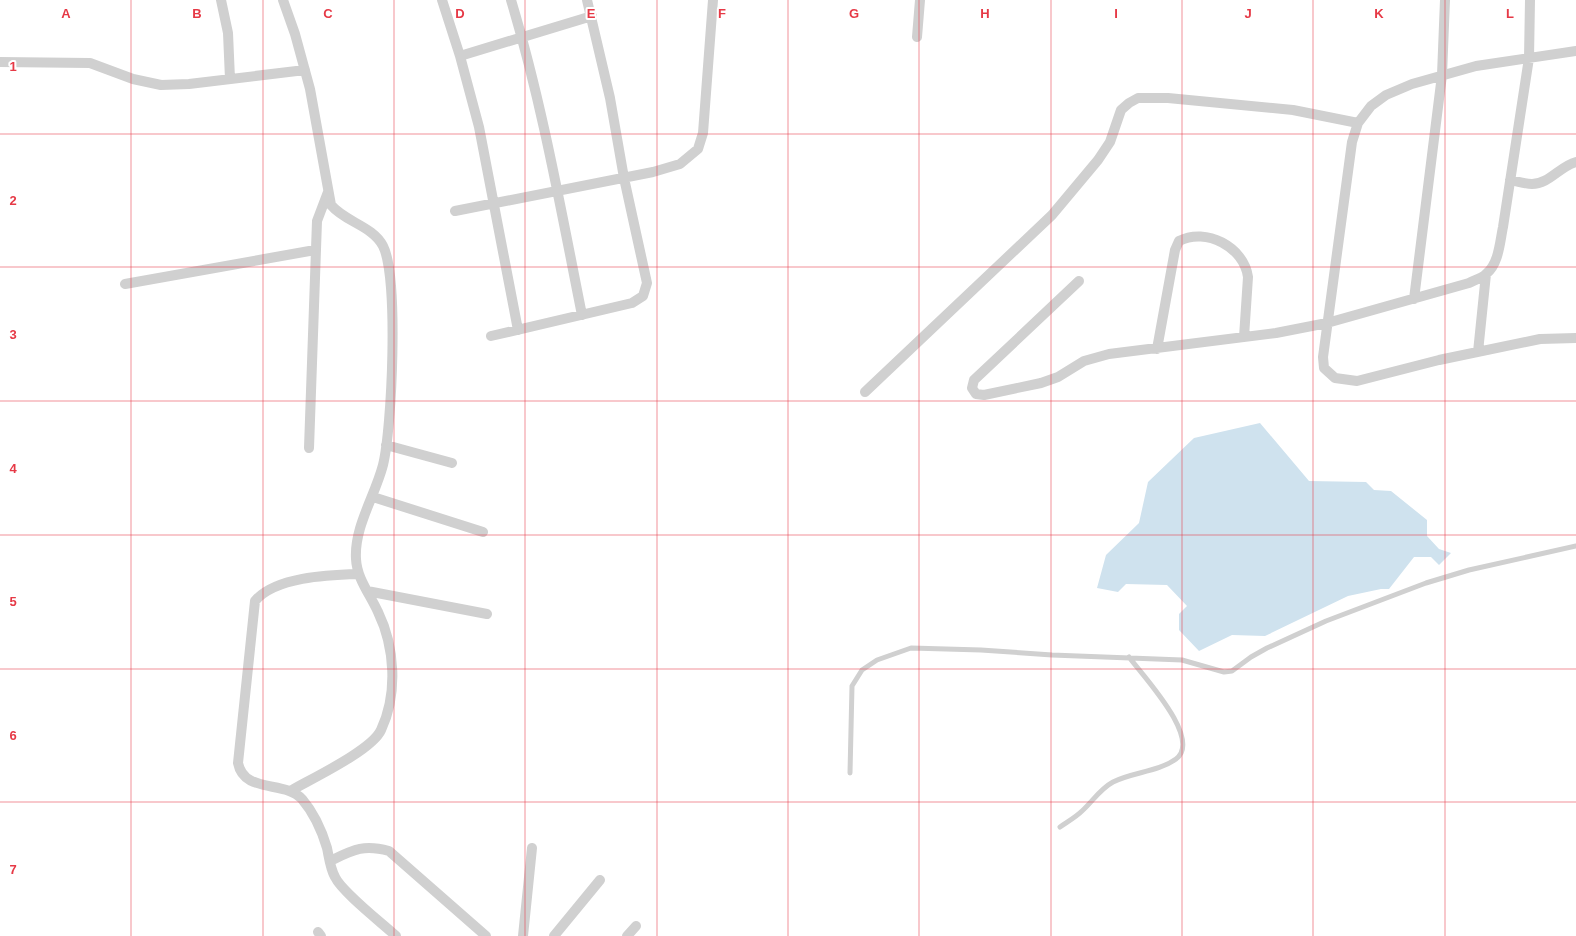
<svg xmlns="http://www.w3.org/2000/svg" width="1576" height="936" font-family="Helvetica,sans-serif">
  <rect width="100%" height="100%" fill="#fff"/>
  <path fill="#cfe2ee" d="M1260,423L1309,481L1366,482L1374,490L1391,491L1427,520V536L1439,549L1451,553L1439,565L1431,557H1414L1389,589H1381L1348,596L1265,636L1232,635L1199,651L1179,630V614L1187,606L1167,585L1126,584L1118,592L1097,588L1106,555L1139,523L1148,482L1194,438Z"/>
  <g fill="none" stroke-linecap="round" stroke-linejoin="round">
    <path stroke="#d0d0d0" stroke-width="5" d="M850,773L852,686L862,670L877,660L911,648L981,650L1052,655L1182,660L1224,672L1232,671L1251,657L1267,648L1326,621L1426,583L1469,570L1576,546
      M1060,827C1067,822 1076,817 1082,811C1093,801 1100,789 1113,782C1133,772 1158,772 1176,759C1203,739 1142,675 1129,657"/>
    <path stroke="#d0d0d0" stroke-width="10" d="M221,0L228,33L230,79
      M283,0L295,34L310,89L331,205C345,222 373,226 383,246C399,277 392,429 383,465C375,496 354,527 356,559C357,579 370,594 378,612C395,647 398,694 381,730C372,750 313,778 292,790
      M442,0L460,56L479,127L518,330
      M511,0C542,103 561,210 582,315
      M917,37L920,0
      M1576,51L1476,66L1412,84L1386,95L1371,106L1358,123L1352,142L1323,357L1324,368L1335,378L1357,381L1439,360L1540,339L1576,338
      M460,56L592,16
      M0,62L90,63L133,79L161,85L189,84L305,70
      M1510,180C1517,181 1525,184 1532,184C1549,184 1560,166 1576,162
      M455,211L653,172L680,164L698,149L703,133L713,0
      M1079,281L974,380L972,388L976,394L984,395L1041,383L1058,377L1084,361L1109,354L1276,333L1327,323L1469,283C1475,280 1482,278 1486,274C1499,264 1500,241 1503,227L1529,58L1530,0
      M125,284L315,250
      M1414,299L1442,75L1445,0
      M491,336L632,303L643,296L647,283L624,178L610,98L587,0
      M1157,349L1175,250L1179,241C1206,227 1244,247 1248,277L1244,337
      M1478,352L1486,274
      M865,392L1052,215L1098,160L1110,142L1121,110L1129,103L1138,98H1168L1293,110L1358,123
      M386,445L452,463
      M309,448L317,221L328,192
      M373,497L483,532
      M358,574C327,575 275,577 255,601L238,763C244,794 285,780 302,799C313,812 322,831 327,848C329,857 330,868 335,877C342,892 382,923 396,936
      M367,591L487,614
      M330,861C353,850 363,844 389,851L486,936
      M318,932L321,936
      M523,936L532,848
      M554,936L600,880
      M627,936L636,926"/>
  </g>
  <path fill="none" stroke="#e63946" stroke-width="1" stroke-opacity="0.55" d="M131,0V936M263,0V936M394,0V936M525,0V936M657,0V936M788,0V936M919,0V936M1051,0V936M1182,0V936M1313,0V936M1445,0V936M0,134H1576M0,267H1576M0,401H1576M0,535H1576M0,669H1576M0,802H1576"/>
  <g font-size="13" text-anchor="middle" font-weight="bold" fill="#e63946" stroke="#fff" stroke-width="4" stroke-linejoin="round" paint-order="stroke">
    <text x="66" y="18">A</text>
    <text x="197" y="18">B</text>
    <text x="328" y="18">C</text>
    <text x="460" y="18">D</text>
    <text x="591" y="18">E</text>
    <text x="722" y="18">F</text>
    <text x="854" y="18">G</text>
    <text x="985" y="18">H</text>
    <text x="1116" y="18">I</text>
    <text x="1248" y="18">J</text>
    <text x="1379" y="18">K</text>
    <text x="1510" y="18">L</text>
    <text x="13" y="71">1</text>
    <text x="13" y="205">2</text>
    <text x="13" y="339">3</text>
    <text x="13" y="473">4</text>
    <text x="13" y="606">5</text>
    <text x="13" y="740">6</text>
    <text x="13" y="874">7</text>
  </g>
</svg>
